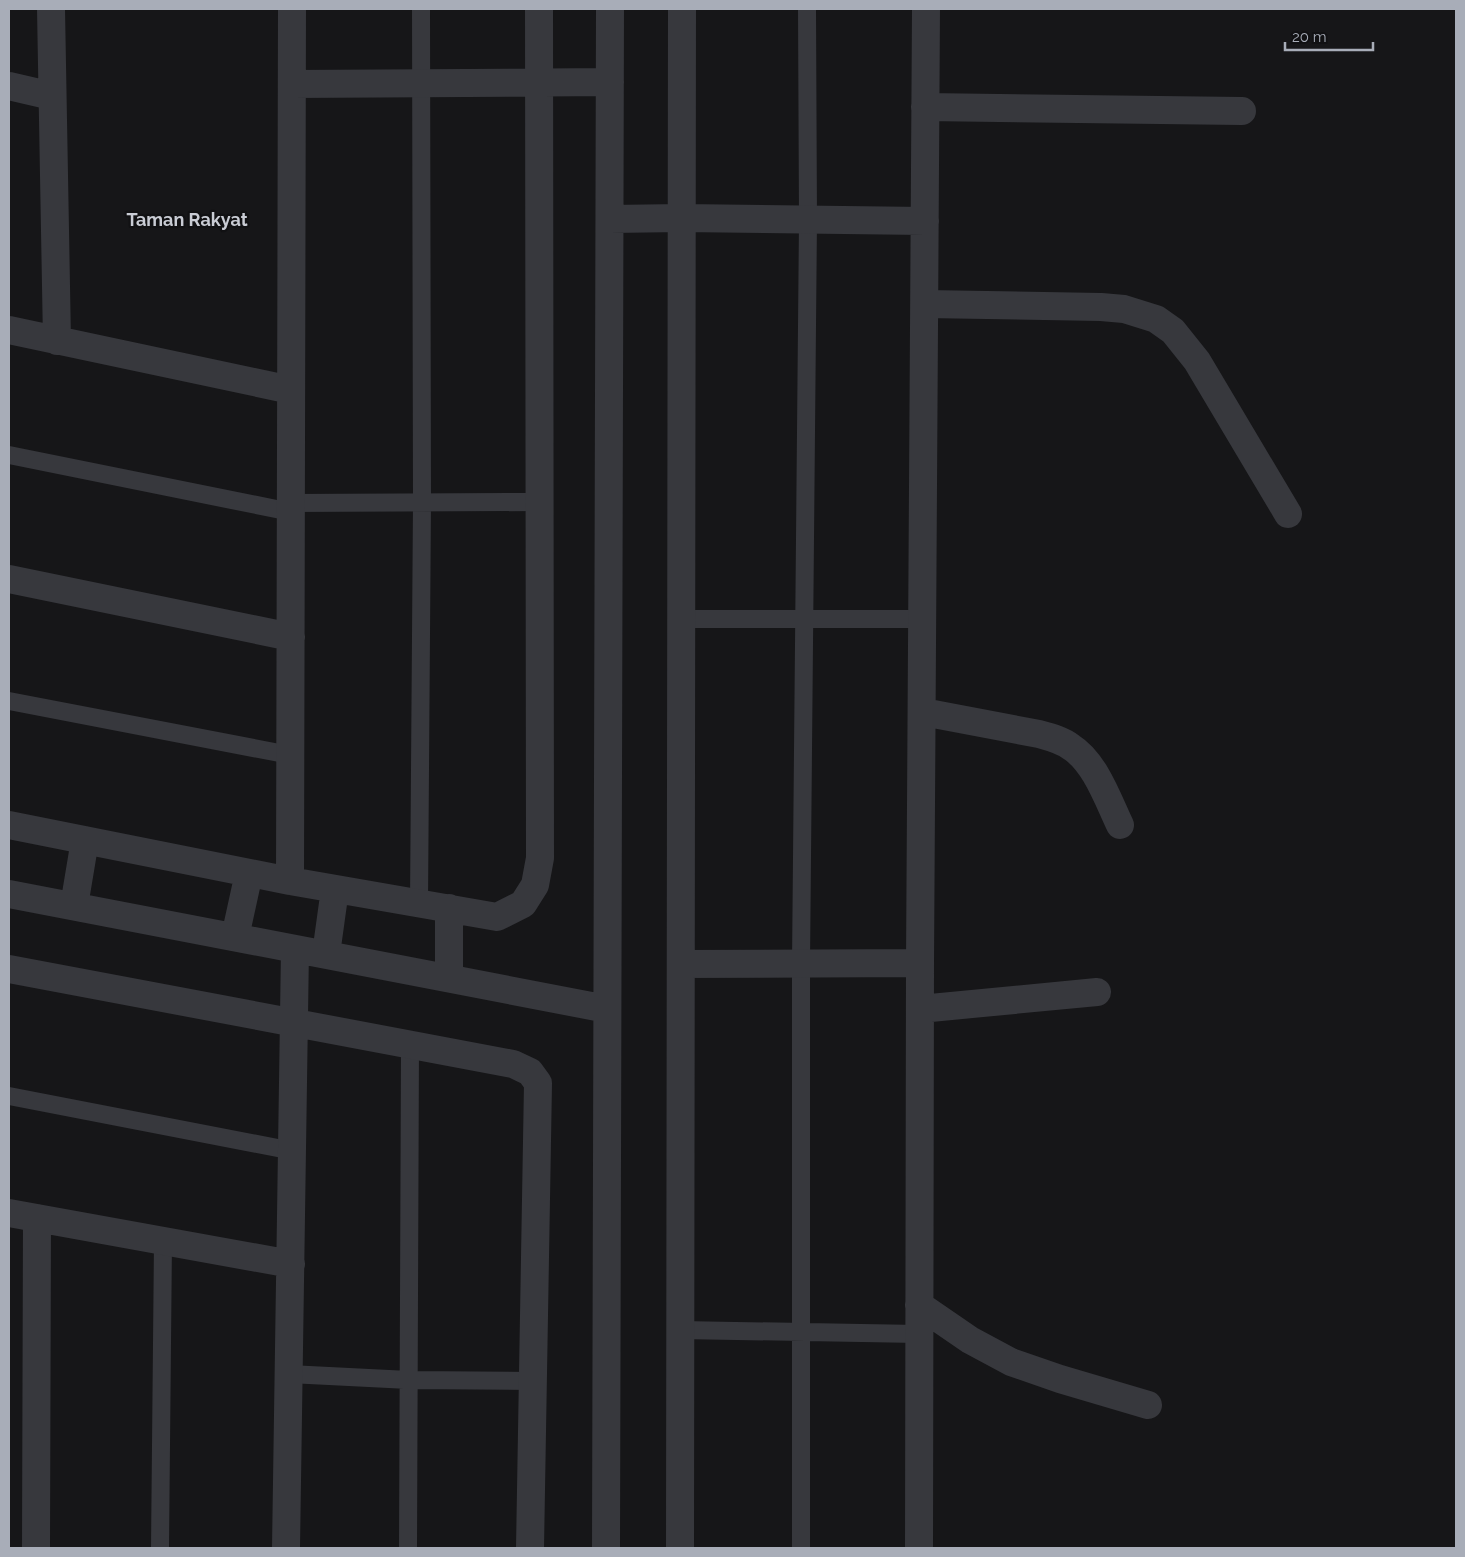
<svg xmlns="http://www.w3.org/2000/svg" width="1465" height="1557" font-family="Raleway,sans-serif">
  <rect width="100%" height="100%" fill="#161618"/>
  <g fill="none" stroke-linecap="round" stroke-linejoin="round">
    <path stroke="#37383d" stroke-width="18" d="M9,455L291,512
      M291,503L539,502
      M681,619H923
      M9,701L290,755
      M419,903L422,502L421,9
      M9,1096L293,1151
      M680,1330L919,1334
      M289,1374L409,1380L533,1381
      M160,1548L163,1241
      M408,1548L410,1045
      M801,1548V963L808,220L807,9"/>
    <path stroke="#37383d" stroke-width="28" d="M51,9L57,341
      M292,84L610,82
      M9,86L52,96
      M925,107L1242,111
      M610,219L682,218L925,221
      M925,304L1101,307L1124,309L1156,319L1173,331L1197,361L1288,514
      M9,330L291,390
      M9,579L291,637
      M923,712L1039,734C1050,737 1062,740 1071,747C1095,762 1108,800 1120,825
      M9,825L290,881L497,917L523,904L535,885L540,858L539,9
      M290,881L292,9
      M9,894L607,1009
      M74,906L85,840
      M449,908V978
      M235,937L249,873
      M326,954L335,889
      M681,964L920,963
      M9,969L513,1064L530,1072L538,1083L530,1548
      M920,1009L1097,992
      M9,1213L291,1264
      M919,1305L970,1340L1011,1362L1060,1379L1148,1405
      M36,1548L37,1218
      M286,1548L295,949
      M606,1548L610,9
      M680,1548L682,9
      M919,1548L920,963L926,9"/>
  </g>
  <g text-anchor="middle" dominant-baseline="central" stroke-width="4.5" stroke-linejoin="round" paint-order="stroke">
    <g font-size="18" font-weight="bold" fill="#c9ccd4" stroke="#111113">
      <text x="187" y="219">Taman Rakyat</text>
    </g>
  </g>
  <rect width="1465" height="1557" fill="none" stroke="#a8adb8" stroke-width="20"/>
  <path d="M1285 42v8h88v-8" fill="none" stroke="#a8adb8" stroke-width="2.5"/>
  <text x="1292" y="42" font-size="15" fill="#a8adb8" stroke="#111113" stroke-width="4" paint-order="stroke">20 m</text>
</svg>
